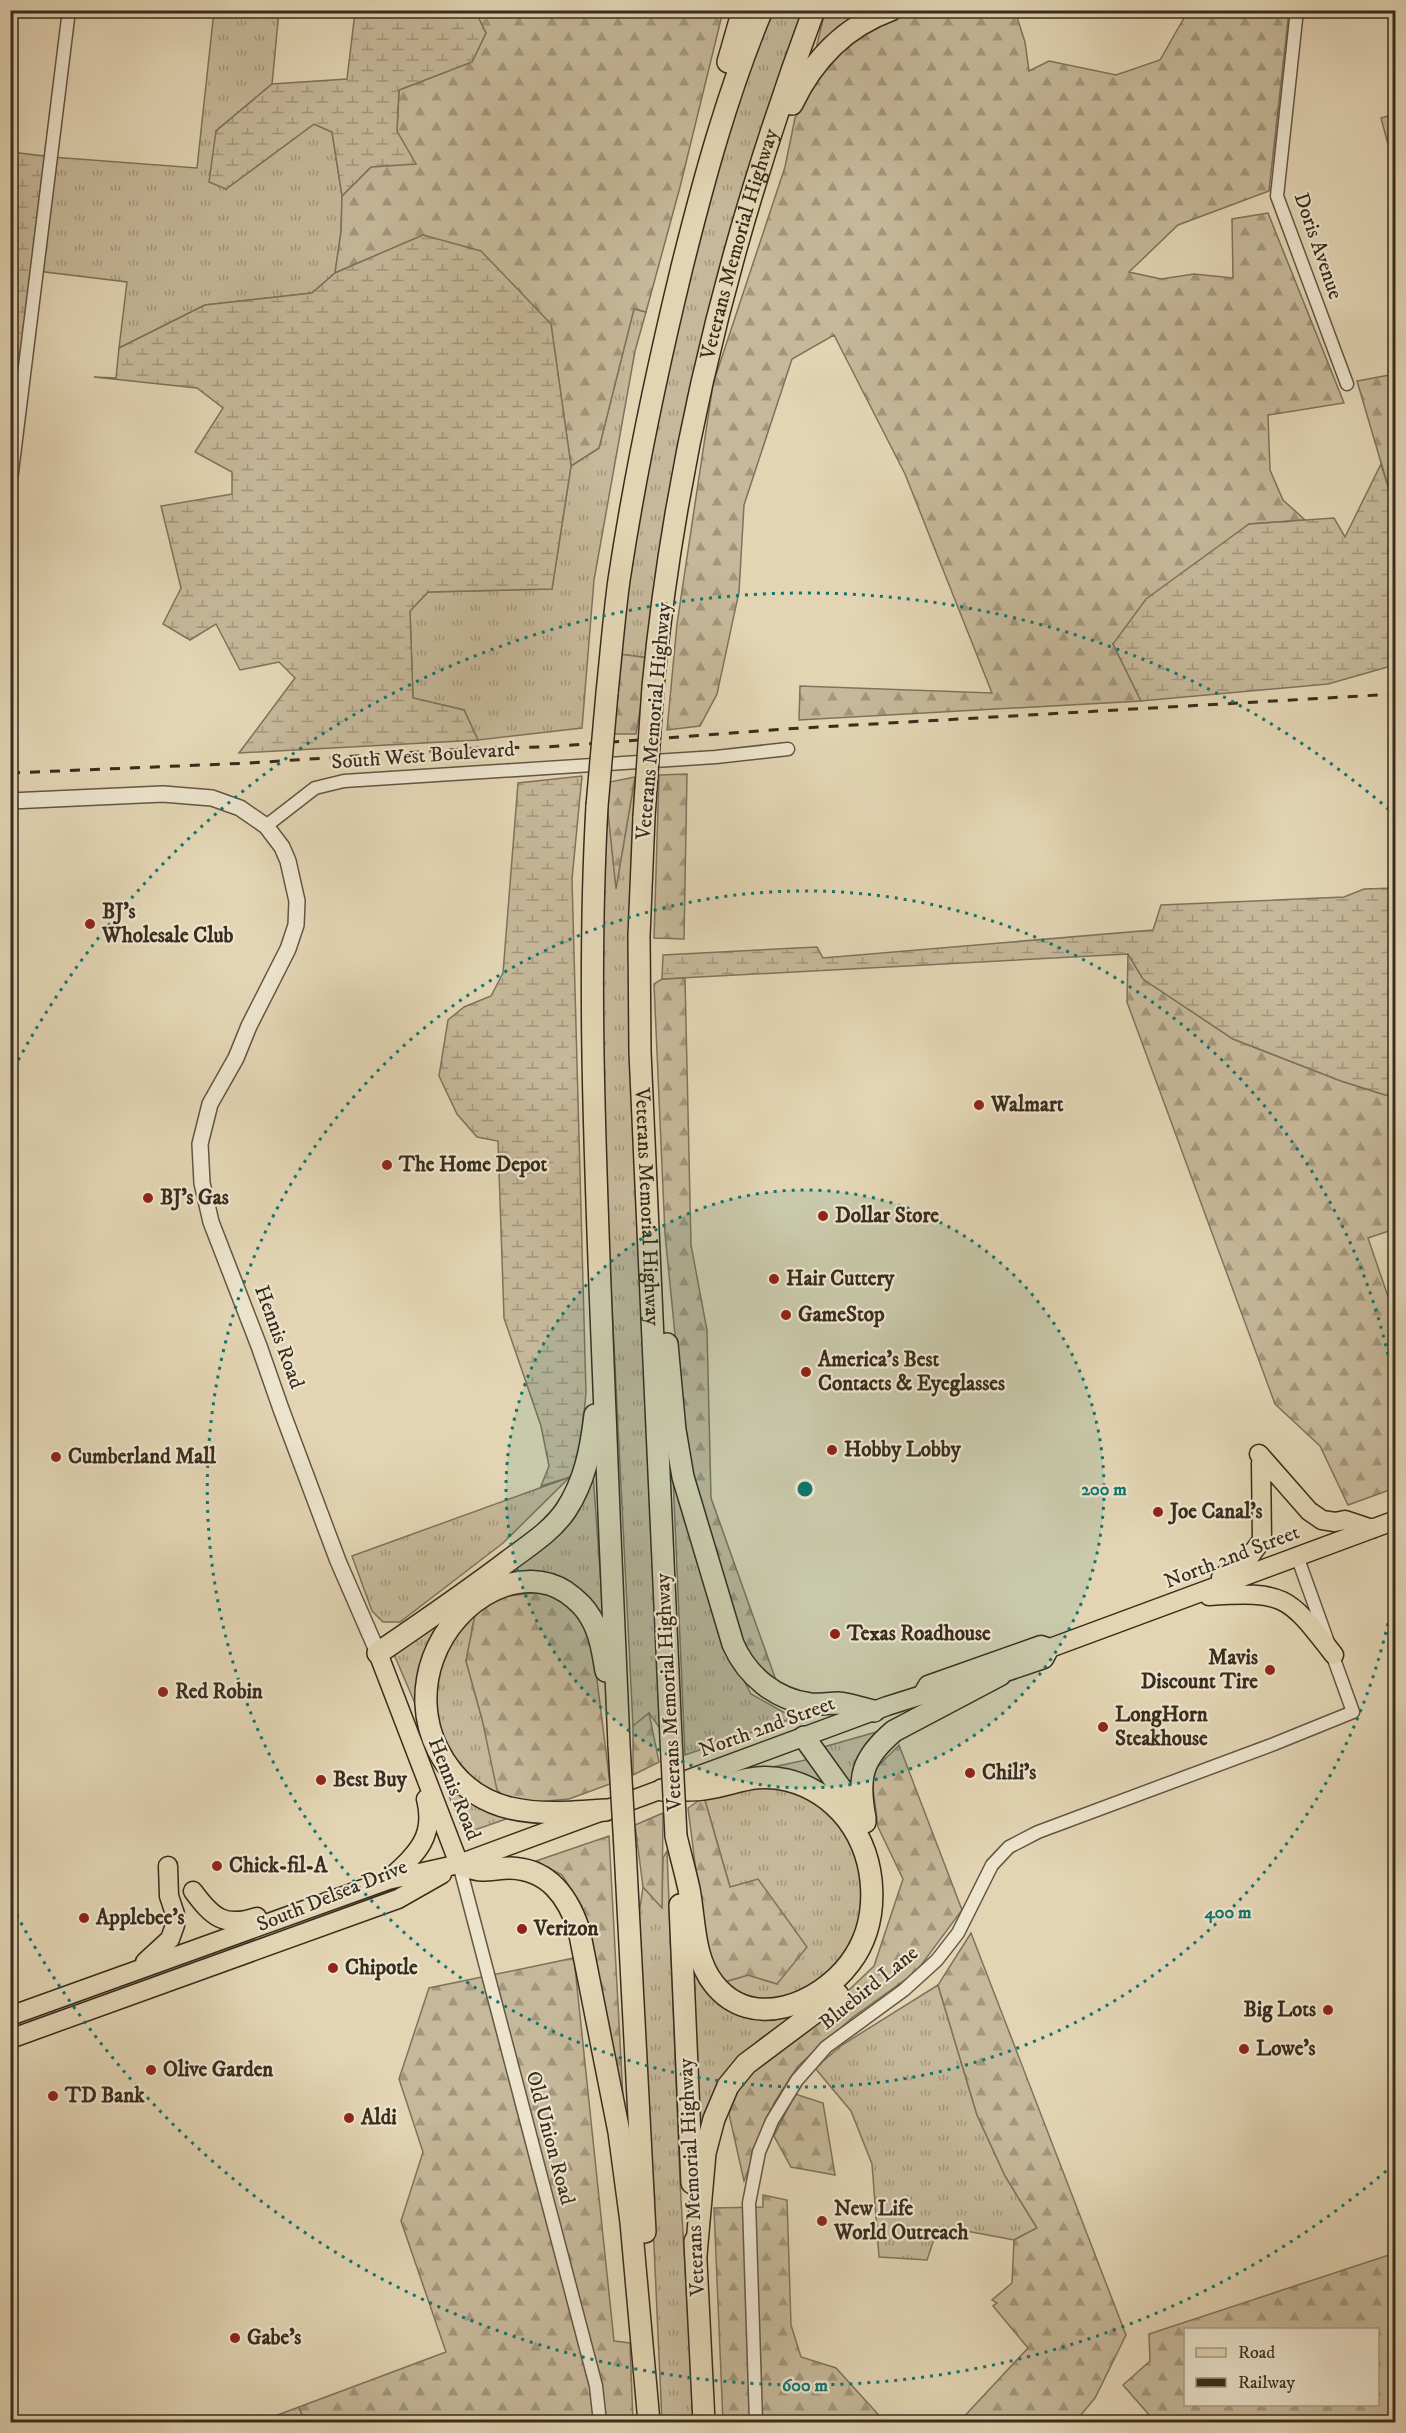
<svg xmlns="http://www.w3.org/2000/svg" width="1406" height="2433" font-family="'IM FELL DW Pica',serif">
  <defs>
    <pattern id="grass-tufts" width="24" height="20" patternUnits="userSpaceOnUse" patternTransform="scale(1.5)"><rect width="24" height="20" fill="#c6b89a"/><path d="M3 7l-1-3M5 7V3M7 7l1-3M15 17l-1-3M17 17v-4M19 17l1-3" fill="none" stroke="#a2967d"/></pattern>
    <pattern id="forest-firs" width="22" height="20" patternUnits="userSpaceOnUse" patternTransform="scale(1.5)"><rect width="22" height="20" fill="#c6b89a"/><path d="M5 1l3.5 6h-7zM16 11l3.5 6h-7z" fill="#a2967d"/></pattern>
    <pattern id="wetland-marsh" width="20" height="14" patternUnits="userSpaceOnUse" patternTransform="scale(1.5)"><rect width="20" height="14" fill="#c6b89a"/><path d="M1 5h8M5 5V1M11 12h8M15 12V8" fill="none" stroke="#a2967d"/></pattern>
  </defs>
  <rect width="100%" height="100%" fill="#e3d5b4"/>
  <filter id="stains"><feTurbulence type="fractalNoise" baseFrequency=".00333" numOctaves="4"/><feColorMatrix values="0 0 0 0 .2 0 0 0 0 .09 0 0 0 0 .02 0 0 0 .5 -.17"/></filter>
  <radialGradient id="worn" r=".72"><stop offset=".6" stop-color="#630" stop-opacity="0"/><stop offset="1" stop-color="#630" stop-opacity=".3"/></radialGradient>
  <path fill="url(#grass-tufts)" stroke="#7f725c" stroke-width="1.5" d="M214,11H279L272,84L216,131L226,189L314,124L332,132L342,196L341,232L335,273L312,293L205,305L119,348L127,282L37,271L52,157L197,168Z
    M772,11H808L750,169L649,658L619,654L618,640L671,333L745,73Z
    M825,11H864L843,23L816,49Z
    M634,308L646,312L635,351L594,580L582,728L478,740L464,710L413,698L410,611L428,592L552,589L571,466L599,448Z
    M635,777L629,994L662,1731L649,1713L633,1726L605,1166L600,868L605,783L616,886Z
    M593,1474L604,1626L588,1602L491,1581Z
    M570,1477L503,1543L400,1622H383L372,1611L352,1556Z
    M673,1477L717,1626L751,1694L794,1718L685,1755Z
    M476,1610L466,1661L482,1719L513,1804L485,1791L453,1765L434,1724V1662Z
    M448,1615L421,1664L420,1715L393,1652Z
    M880,1731L852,1789L820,1748Z
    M810,1759L840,1798L763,1769Z
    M442,1779L509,1818L472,1831L461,1825Z
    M766,1781L808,1796L843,1823L860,1859L867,1900L852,1941L825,1978L789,2000L754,1999L721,1983L748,1975L777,1984L730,1887L704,1797Z
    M667,1851L680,2182L694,2422H662L639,1915L643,1887L662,1907L663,1858Z
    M690,1965L742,2014L798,2015L760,2039L721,2078L697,2146Z
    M938,1985L977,2115L1005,2176L1037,2228L1014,2240L961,2230L936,2233L927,2260L879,2257L872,2164L851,2111L815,2068L842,2045Z
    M299,2407L305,2422H259Z"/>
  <path fill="url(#forest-firs)" stroke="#7f725c" stroke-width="1.5" fill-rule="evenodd" d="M475,11H723L680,187L646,312L634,309L599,448L571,466L551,325L423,235L335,273L341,232L342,196L371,167L397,131L399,90L472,62L486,33Z
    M922,11H1015L1025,42L1029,71L1049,61L1116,75L1160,60L1188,11H1289L1269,191L1178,225L1129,272L1161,279L1194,274L1233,278L1232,219L1268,213L1344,403L1268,415L1270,470L1283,500L1305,520L1249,524L1113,644L1141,701L799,720L800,686L992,693L905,474L834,335L792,359L744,505L739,592L717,694L700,726L667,730L677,624L713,384L785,167L795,118L829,58L882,22Z
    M1395,114H1396L1395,170L1381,118Z
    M1395,374L1396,491L1390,493L1357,381Z
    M619,654L649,658L636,734H611Z
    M687,774L684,939L654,938L659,775Z
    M635,777L616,889L605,783Z
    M1128,954L1143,979L1233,1039L1341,1081L1395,1098V1229L1368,1238L1395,1317V1488L1348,1505L1320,1446L1275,1404L1127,1002Z
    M685,978L691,1245L707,1330L711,1498L778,1686L749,1659L725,1596L688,1465L665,1234L654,984L662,979Z
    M542,1592L569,1601L591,1632L610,1784L569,1799L513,1804L497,1790L482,1719L466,1661L476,1610L508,1596Z
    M649,1713L659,1762L633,1775V1726Z
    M899,1745L962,1910L916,1972L853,2017L798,2066L774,2103L744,2181L729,2114L735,2087L766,2058L829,2009L874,1966L903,1879L878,1827L871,1773Z
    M704,1797L730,1887L758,1879L807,1947L777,1984L748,1975L721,1983L707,1958L688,1808Z
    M663,1813L662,1908L643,1887L635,1825Z
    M609,1836L623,2098L582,1906L562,1875L536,1861Z
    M971,1933L1126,2335L1095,2398L1075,2422H959L1028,2348L993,2306L997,2303L992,2300L1012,2283L1014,2240L1037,2228L1005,2176L977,2115L938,1985Z
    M574,1958L614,2341L630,2343L633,2422H305L299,2407L446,2352L401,2221L423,2152L399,2079L429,1988Z
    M795,2094L823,2103L835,2175L791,2167L774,2136Z
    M763,2195L787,2200L791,2325L801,2357L836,2368L885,2422H723L714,2208L763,2207Z
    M1395,2253V2422H1117L1151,2417L1123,2385L1150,2361L1149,2334ZM1186,2330H1378V2404H1186Z"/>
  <path fill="url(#wetland-marsh)" stroke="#7f725c" stroke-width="1.5" d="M352,11H475L486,33L472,62L399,90L397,131L416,164L371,167L342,196L332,132L314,124L226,189L209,182L216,131L272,84L347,79L355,12Z
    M11,152L52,157L26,360L11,359Z
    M423,235L481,251L551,324L571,466L552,589L428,592L410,611L413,698L464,710L478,740L239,753L295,678L279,662L240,670L216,624L190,640L163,624L181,588L161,506L232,494V472L195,452L223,408L197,388L94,377L116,378L119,348L205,305L312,293L335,273Z
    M1381,464L1390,493L1395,491V665L1328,684L1141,701L1113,644L1146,599L1249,524L1334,518L1345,537Z
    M582,776L572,879L586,1393L579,1461L570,1477L541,1486L549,1466L541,1426L504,1318L498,1141L477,1137L457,1114L439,1076L448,1020L464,1007L491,996L503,973L518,783Z
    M1395,888V1098L1341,1081L1233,1039L1143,979L1128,954L662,979L663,955L817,947L823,958L1153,930L1161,905L1344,897L1364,889Z"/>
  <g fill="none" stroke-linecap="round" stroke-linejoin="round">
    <g stroke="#635643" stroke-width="15">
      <path id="minor" d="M1297,10L1277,196L1347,384
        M10,488L69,10
        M266,826L315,788L344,781L716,757L788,749
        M459,1864L596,2386L600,2422
        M756,2422L749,2203L759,2152L772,2121L797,2080L826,2047L904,1990L937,1960L958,1933L992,1865L1009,1847L1038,1832L1274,1744L1353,1712L1297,1556"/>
    </g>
    <g stroke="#635643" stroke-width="18">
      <path id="tertiary" d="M10,801L163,794L212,798L240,808L266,826L282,847L288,861L297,901L296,925L288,949L249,1026L236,1058L210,1104L200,1144L202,1183L211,1222L259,1346L281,1409L338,1561L378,1653"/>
    </g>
    <g stroke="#382c1d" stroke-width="21">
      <path id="primary" d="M1259,1454L1309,1511L1322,1520L1335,1522L1345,1520L1372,1529
        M1221,1577L1247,1560L1262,1540L1261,1463
        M1209,1596C1286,1591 1288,1596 1334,1655
        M378,1653L459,1864
        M922,1695L928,1685L1041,1645L1050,1648
        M389,1879C415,1855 436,1838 426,1799
        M193,1891C212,1917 224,1928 257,1917
        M145,1962L170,1939L175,1925V1914L169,1896L168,1866
        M10,2016L388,1880L459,1864L887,1706L922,1695L932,1697L1044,1659L1050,1648L1396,1520
        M10,2039L398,1899L442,1874"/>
    </g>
    <g stroke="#382c1d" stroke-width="24">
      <g id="motorway">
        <path d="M728,62L743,10"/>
        <path d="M792,104C813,60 844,27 891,10"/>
        <path id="s1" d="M653,687C675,456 733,227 814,10"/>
        <path d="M607,693C611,655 614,617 619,580C635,474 657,370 682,267C704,179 727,94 762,10"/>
        <path d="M597,806C588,966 594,1127 600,1287C606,1440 612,1592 619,1745"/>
        <path id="s2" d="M644,817L639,936L640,1052L671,1738"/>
        <path d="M667,1344L675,1430L683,1477L733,1644C747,1676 775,1699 810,1704C819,1705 829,1703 838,1703C850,1704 863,1709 874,1711"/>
        <path d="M378,1653C422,1623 466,1593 508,1561C528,1546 552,1531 566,1510C585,1481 591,1449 595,1415"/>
        <path d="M606,1671C603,1653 600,1633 591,1618C585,1607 576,1599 566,1592C545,1578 519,1579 496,1589C436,1617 408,1691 438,1750C474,1820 539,1815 606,1810"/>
        <path d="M804,1737L865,1822"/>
        <path d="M662,1790C675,1789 690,1791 703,1789C735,1785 753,1772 787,1780C811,1786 832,1800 847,1819C878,1860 881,1922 850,1963C819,2004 752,2032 714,1984C693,1958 695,1920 689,1889C685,1871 680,1853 676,1836"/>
        <path d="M865,1818C857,1777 862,1758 894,1731L1000,1675"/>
        <path d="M625,1849L645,2232"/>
        <path d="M459,1864C466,1866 474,1870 482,1870C491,1870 501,1868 510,1868C549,1869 568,1897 579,1930L619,2132L631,2222L649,2422"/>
        <path d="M680,1905L692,2183"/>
        <path d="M695,2241L704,2422"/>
        <path d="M696,2255L705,2153L714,2119L728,2086L746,2064L838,1995"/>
      </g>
    </g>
    <use href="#minor" stroke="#ede4ce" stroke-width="12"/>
    <use href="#tertiary" stroke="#ede4ce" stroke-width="15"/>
    <use href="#primary" stroke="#e3d5b4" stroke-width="18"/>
    <use href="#motorway" stroke="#e3d5b4" stroke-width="21"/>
    <path stroke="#382c1d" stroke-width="3" stroke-dasharray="10 10" stroke-linecap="butt" d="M10,773L249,763L480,748L547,747L785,729L1396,694"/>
    <g stroke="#382c1d" stroke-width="24" stroke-linecap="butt">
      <path id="motorway-bridge" d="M597,806L607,693
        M644,817L653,687
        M671,1738L676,1836
        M619,1745L625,1849"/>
    </g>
    <use href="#motorway-bridge" stroke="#e3d5b4" stroke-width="21"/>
  </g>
  <circle cx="805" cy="1489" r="299" fill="#0f766e" fill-opacity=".12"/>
  <g fill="none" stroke="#0f766e" stroke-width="3" stroke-dasharray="3 6">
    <circle cx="805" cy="1489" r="299"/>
    <path d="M1395 1588A598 598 0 1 1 1395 1390"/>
    <path d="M1393 2165A896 896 0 0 1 14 1910M14 1068A896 896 0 0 1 1393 813"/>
  </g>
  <g fill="#8f2418" stroke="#ede4ce" stroke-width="2">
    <circle cx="90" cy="924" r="6"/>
    <circle cx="979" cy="1105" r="6"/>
    <circle cx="387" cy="1165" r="6"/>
    <circle cx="148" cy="1198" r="6"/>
    <circle cx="823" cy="1216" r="6"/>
    <circle cx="774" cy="1279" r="6"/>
    <circle cx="786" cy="1315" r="6"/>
    <circle cx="806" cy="1372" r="6"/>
    <circle cx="832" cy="1450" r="6"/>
    <circle cx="56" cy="1457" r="6"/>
    <circle cx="1158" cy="1512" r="6"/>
    <circle cx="835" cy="1634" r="6"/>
    <circle cx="1270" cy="1670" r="6"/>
    <circle cx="163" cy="1692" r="6"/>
    <circle cx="1103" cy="1727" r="6"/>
    <circle cx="970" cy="1773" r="6"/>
    <circle cx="321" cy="1780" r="6"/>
    <circle cx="217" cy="1866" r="6"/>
    <circle cx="84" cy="1918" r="6"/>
    <circle cx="522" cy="1929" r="6"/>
    <circle cx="333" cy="1968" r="6"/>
    <circle cx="1328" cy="2010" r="6"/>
    <circle cx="1244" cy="2049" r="6"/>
    <circle cx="151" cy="2070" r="6"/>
    <circle cx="53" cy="2096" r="6"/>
    <circle cx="349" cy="2118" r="6"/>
    <circle cx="822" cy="2221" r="6"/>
    <circle cx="235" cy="2338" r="6"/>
  </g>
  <g text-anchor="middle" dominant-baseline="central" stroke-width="4.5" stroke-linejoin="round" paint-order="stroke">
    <g font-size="21" fill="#382c1d" stroke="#ede4ce">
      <text stroke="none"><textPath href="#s1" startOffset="452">Veterans Memorial Highway</textPath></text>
      <text transform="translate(1318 246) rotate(71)">Doris Avenue</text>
      <text transform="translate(654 721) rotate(-85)">Veterans Memorial Highway</text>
      <text transform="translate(423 756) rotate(-4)">South West Boulevard</text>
      <text stroke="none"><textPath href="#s2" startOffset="390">Veterans Memorial Highway</textPath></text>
      <text transform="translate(279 1337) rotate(70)">Hennis Road</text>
      <text transform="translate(1232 1557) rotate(-21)">North 2nd Street</text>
      <text transform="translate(669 1692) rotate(-93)">Veterans Memorial Highway</text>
      <text transform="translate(767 1727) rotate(-20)">North 2nd Street</text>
      <text transform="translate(454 1789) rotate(68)">Hennis Road</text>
      <text transform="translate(332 1896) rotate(-22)">South Delsea Drive</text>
      <text transform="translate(869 1988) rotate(-39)">Bluebird Lane</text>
      <text transform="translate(550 2138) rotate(75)">Old Union Road</text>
      <text transform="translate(692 2177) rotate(-93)">Veterans Memorial Highway</text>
    </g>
    <g font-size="21" font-weight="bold" fill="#382c1d" stroke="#ede4ce" text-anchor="start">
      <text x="102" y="912">BJ's<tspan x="102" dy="24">Wholesale Club</tspan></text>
      <text x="991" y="1105">Walmart</text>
      <text x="399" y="1165">The Home Depot</text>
      <text x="160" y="1198">BJ's Gas</text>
      <text x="835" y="1216">Dollar Store</text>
      <text x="786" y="1279">Hair Cuttery</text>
      <text x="798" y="1315">GameStop</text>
      <text x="818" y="1360">America's Best<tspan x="818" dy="24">Contacts &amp; Eyeglasses</tspan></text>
      <text x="844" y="1450">Hobby Lobby</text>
      <text x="68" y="1457">Cumberland Mall</text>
      <text x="1170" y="1512">Joe Canal's</text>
      <text x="847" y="1634">Texas Roadhouse</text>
      <text x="1258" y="1658" text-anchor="end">Mavis<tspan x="1258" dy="24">Discount Tire</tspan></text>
      <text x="175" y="1692">Red Robin</text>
      <text x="1115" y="1715">LongHorn<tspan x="1115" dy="24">Steakhouse</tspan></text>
      <text x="982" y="1773">Chili's</text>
      <text x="333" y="1780">Best Buy</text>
      <text x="229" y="1866">Chick-fil-A</text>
      <text x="96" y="1918">Applebee's</text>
      <text x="534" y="1929">Verizon</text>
      <text x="345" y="1968">Chipotle</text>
      <text x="1316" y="2010" text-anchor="end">Big Lots</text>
      <text x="1256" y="2049">Lowe's</text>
      <text x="163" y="2070">Olive Garden</text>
      <text x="65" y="2096">TD Bank</text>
      <text x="361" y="2118">Aldi</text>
      <text x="834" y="2209">New Life<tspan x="834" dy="24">World Outreach</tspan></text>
      <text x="247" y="2338">Gabe's</text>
    </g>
  </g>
  <circle cx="805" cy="1489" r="9" fill="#0f766e" stroke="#ede4ce" stroke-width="3"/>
  <g font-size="18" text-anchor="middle" font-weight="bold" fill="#0f766e" stroke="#ede4ce" stroke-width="4.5" stroke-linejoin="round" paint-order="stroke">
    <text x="1104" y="1495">200 m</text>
    <text x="1228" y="1918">400 m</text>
    <text x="805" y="2391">600 m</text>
  </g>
  <rect width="1406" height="2433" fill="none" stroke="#e3d5b4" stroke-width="36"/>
  <rect x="12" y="12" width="1382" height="2409" fill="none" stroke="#382c1d" stroke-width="3"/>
  <rect x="18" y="18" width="1370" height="2397" fill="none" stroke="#382c1d" stroke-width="1.5"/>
  <rect x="1184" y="2328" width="195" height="78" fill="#ede4ce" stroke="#a59a87" stroke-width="1.5"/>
  <rect x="1196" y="2348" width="30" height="9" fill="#e3d5b4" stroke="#a59a87" stroke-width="1.5"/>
  <text x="1238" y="2358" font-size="18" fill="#382c1d">Road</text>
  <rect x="1196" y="2378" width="30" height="9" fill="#382c1d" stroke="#a59a87" stroke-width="1.5"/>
  <text x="1238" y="2388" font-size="18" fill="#382c1d">Railway</text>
  <rect width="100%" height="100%" filter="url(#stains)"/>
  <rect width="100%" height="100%" fill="url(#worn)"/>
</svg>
